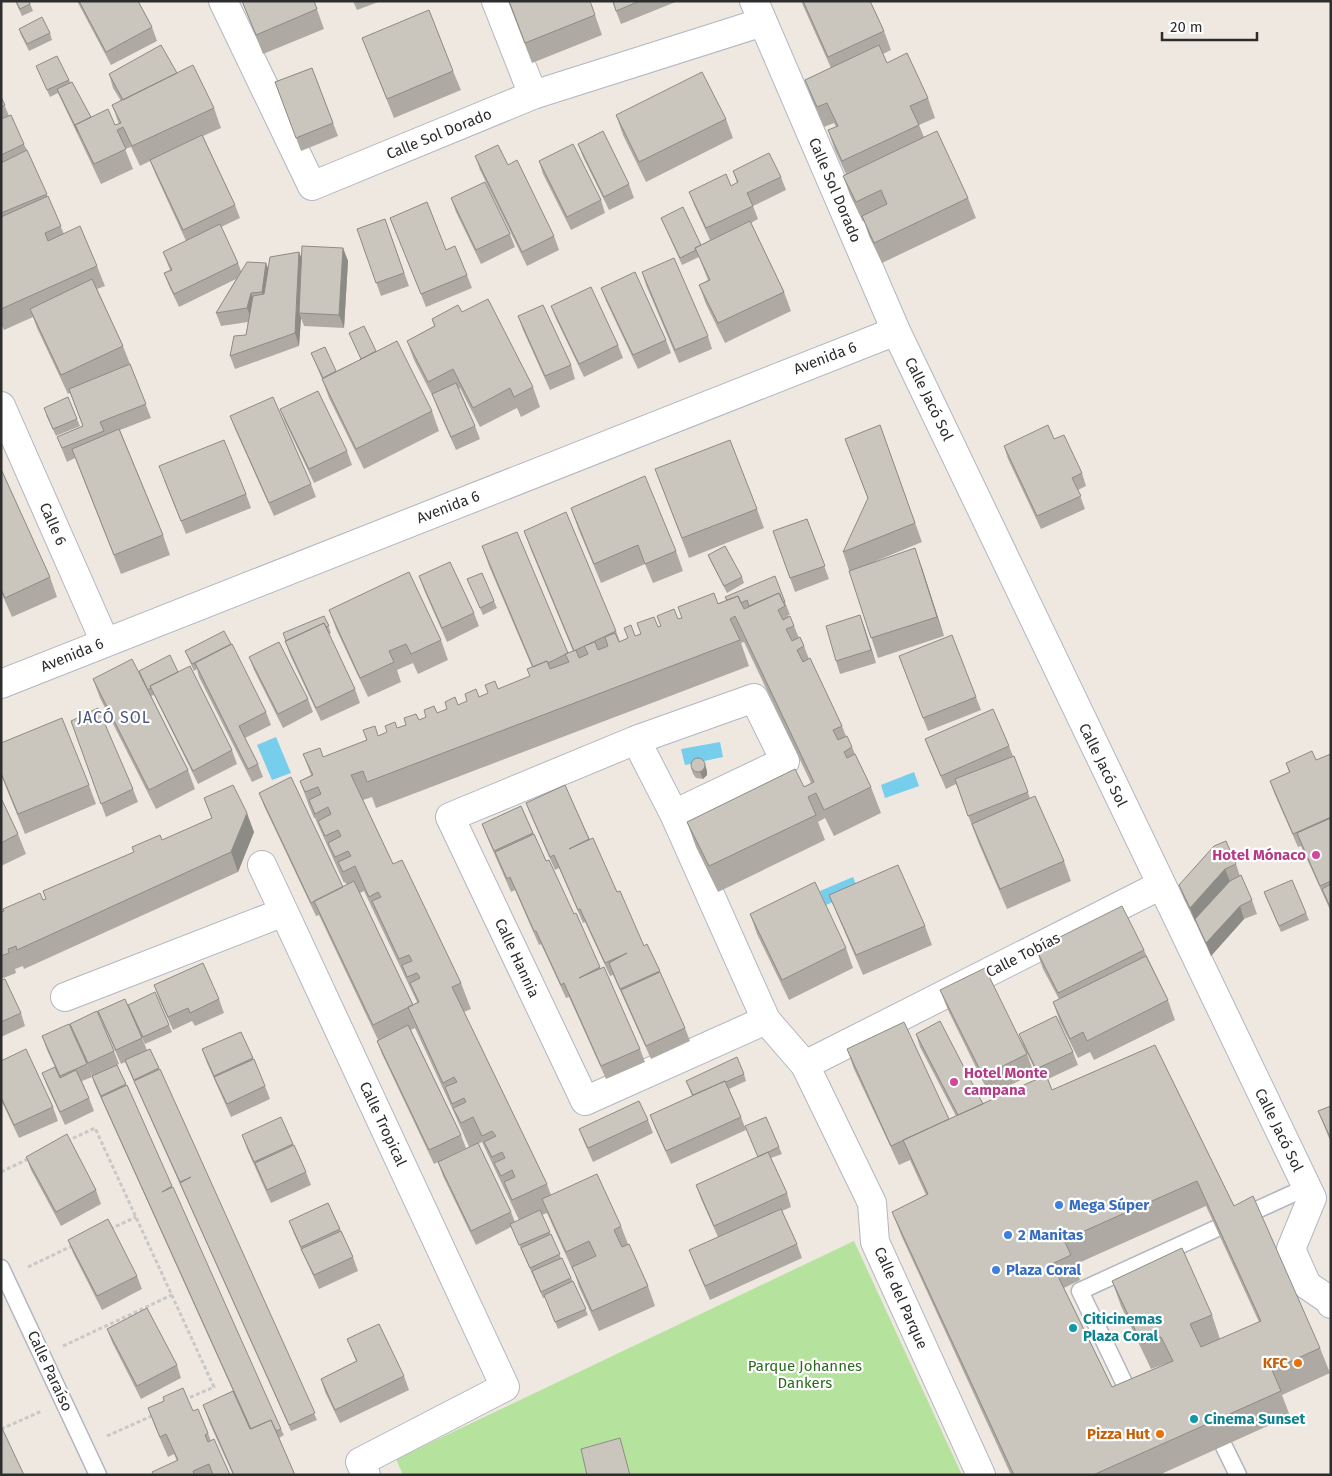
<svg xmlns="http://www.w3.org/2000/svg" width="1332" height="1476" font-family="'Fira Sans',sans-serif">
  <rect width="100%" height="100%" fill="#eee8e0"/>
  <path fill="#b5e39e" d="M854,1241L962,1475H403L396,1459Z"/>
  <path fill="#76cdec" d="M276,737L291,773L272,780L257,745Z
    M720,742L723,757L685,765L681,749Z
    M914,772L919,786L885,798L881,785Z
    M853,877L859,891L826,905L820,891Z"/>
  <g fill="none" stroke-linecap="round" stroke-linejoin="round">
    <g stroke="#b3b6c0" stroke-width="19">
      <path id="lane" d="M1,1268L98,1475
        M1138,1389L1129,1393L1080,1291L1307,1187
        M1214,1426L1238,1475"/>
    </g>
    <g stroke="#b3b6c0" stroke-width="30">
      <path id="street" d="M223,1L312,186L533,95L763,22
        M496,1L533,95
        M754,1L896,331L1312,1198
        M1,406L105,642
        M1,684L896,331
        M636,740L450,817L585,1101L766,1020
        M674,814L785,761L754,698L636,740L674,814L766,1020L805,1065L872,1203L875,1242L981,1475
        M262,865L284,912
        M65,997L284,912L505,1387L360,1462L366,1475
        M805,1065L1161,885
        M1312,1198L1291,1249L1307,1285L1329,1300L1331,1304"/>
    </g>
    <path stroke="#c8c8c8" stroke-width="3" stroke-dasharray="4 2.5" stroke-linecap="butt" d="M67,1141L95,1128L214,1387L184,1400
      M1,1172L30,1158
      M110,1229L136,1217
      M28,1267L74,1245
      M63,1346L172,1295
      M1,1429L42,1411
      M107,1436L154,1415"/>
    <use href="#lane" stroke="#fff" stroke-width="16"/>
    <use href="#street" stroke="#fff" stroke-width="28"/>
  </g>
  <path fill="#aeaaa3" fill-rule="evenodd" d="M15,1H29L33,11L22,16Z
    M77,1H138L152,27L157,41L111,65Z
    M242,1H314L324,29L263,54Z
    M353,1H381L357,10Z
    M508,1L595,15L602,35L532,63Z
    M612,1H678L621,24Z
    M801,1H870L884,31L891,50L883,54L887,63L928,98L935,118L919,125L924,137L968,198L976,218L882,263L869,236L864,221L863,222L850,195L843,176L846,174L835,150L828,130L836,127L834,123L824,127L812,99L805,80L831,68Z
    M19,29L50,33L52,40L29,51L21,35Z
    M362,38L453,71L461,90L394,118Z
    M36,66L69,80L91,117L115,125L119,124L112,105L121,101L113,88L109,74L177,73L214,108L221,128L203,136L235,205L240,218L221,227L238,263L241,271L268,269L299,252L302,260L343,248L348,261L344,328L304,326L301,318L299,346L235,369L230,356L246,335L248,322L221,326L216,313L236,279L179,307L169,286L164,273L170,270L163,252L186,241L155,173L150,161L140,166L131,147L125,149L133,169L101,184L58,93L50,97Z
    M312,68L338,136L301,151L275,82Z
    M1,97L9,116L27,150L64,234L97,266L105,286L97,289L123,346L151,418L120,430L163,535L170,555L121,574L75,458L67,462L57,437L83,426L70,393L68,394L37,328L33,317L4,330L1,324Z
    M616,115L726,119L733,138L646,182L623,135Z
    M578,144L629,184L634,198L609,210L583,157Z
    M475,156L508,165L554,236L559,250L527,266L480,170Z
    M539,161L601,200L605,213L571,230L543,174Z
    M733,171L781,177L786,190L753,206L758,219L751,223L784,292L791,311L725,343L706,304L699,285L708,280L699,257L682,265L661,218L701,245L710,240L694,205L689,192L731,186L737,183Z
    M451,198L510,234L515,247L481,264L456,212Z
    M390,218L446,250L467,275L472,288L426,307Z
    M385,219L409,286L381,296L357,229Z
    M642,272L708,336L712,349L679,363L646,285Z
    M601,288L666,340L671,353L638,369L606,301Z
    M551,306L618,345L623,358L584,377L556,319Z
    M462,312L533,387L540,407L521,417L517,408L480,427L460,388L459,389L475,426L480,439L456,450L437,407L433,397L414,360L407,341L434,326L432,319Z
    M518,316L571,365L575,379L550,390L523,330Z
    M349,333L376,351L432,411L439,431L364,469L329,398L322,379L311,353L336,371L361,359Z
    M280,409L347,451L352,465L314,483L285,422Z
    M46,415L77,419L80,426L56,436Z
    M230,416L311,484L316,497L274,516L235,429Z
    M880,425L922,542L876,561L922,568L944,636L878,658L843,552L868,499L845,439Z
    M1054,439L1082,473L1086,486L1078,490L1085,509L1041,529L1008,459L1004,446Z
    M1,469L50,577L57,597L12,617L1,592Z
    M655,469L757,509L764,528L689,558Z
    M164,480L246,494L251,508L186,534Z
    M571,508L676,551L683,571L653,583L645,564L601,583L578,528Z
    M807,519L829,579L795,592L773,531Z
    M524,531L616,631L620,642L628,638L624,628L635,636L661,626L657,616L678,619L726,600L725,597L785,602L790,615H788L789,617L794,626L799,638L804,646L809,659L842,726L846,736L852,747L855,754L871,787L881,813L834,836L825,818L818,822L825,840L718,892L696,847L687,822L804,787L811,783L744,642L741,643L749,666L376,808L372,797L363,800L393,864L461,983L471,1009L464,1012L547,1184L551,1195L621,1226L628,1244L648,1286L655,1306L599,1331L579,1287L574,1271H573L547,1213L542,1215L561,1258H562L588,1315L558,1329L545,1298H543L511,1227L476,1245L443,1176L438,1162L469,1147L463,1133L452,1108L415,1028L411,1030L461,1135L466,1148L434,1164L382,1054L377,1041L378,1040L319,915L316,916L264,806L259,793L343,887L347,885L345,882L344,883L315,818H314L309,806L300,781L311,775L303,754L323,757L530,677L532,667L489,566L482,546L568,653L573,651L531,550ZM364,891L417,1002V1003L413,1005L360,893ZM482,1142L510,1201L519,1220L515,1222L511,1212L478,1144Z
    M708,555L742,577L744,583L727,593L711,562Z
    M419,576L474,613L479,626L447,642L424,590Z
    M467,579L494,601L497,608L483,615Z
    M329,610L441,640L448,660L418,674L413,663L397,670L401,682L368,697L336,629Z
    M860,615L865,629L876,663L840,674L836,661Z
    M324,616L331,633L329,634L355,689L360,703L321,721L290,655L285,641Z
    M231,645L266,712L271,725L245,738L258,764L263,777L252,782L199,677L197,669L194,671L185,651Z
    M899,656L976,697L981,710L928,731Z
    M249,657L308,699L313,712L283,728L254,670Z
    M178,672L232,750L237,764L198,784L154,695L151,696L188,770L195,789L156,809L100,698L93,679Z
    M71,721L133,789L138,802L106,817Z
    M925,739L1009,746L1013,756H1014L1030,798L1064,861L1071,881L1007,909L979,844L956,784L946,789L930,752Z
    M1,743L89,785L96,804L25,834L1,775Z
    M1331,754V912L1301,846L1298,847L1275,795L1270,781L1289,772L1286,763L1316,760Z
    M691,768L707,771V775L703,779L696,778L693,774Z
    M565,785L590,840L617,892L644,946L647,944L685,1028L690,1041L651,1059L613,975L610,976L585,922L583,923L559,868L555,870L531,816L526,803Z
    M1,798L18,834L26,854L1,866Z
    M204,798L254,832L238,872L24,969L23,966L15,969L16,973L1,979V912L46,899L43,891L212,819Z
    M521,806L546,861L574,914L576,913L600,968L640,1049L645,1062L606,1079L569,997L566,998L541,944L539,945L515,890L511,892L487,837L482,824Z
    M1236,864L1240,876L1252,900L1257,914L1244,919L1211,956L1200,932L1196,920L1195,921L1184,899L1179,885Z
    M1264,892L1306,913L1309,920L1281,932Z
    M829,895L925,926L932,945L863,975L837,914Z
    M750,914L846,948L853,968L789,1000L757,934Z
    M1036,949L1144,950L1168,1000L1175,1020L1094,1060L1090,1052L1078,1058L1060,1022L1053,1002L1059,999L1043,969Z
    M1,980L21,1013L25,1026L1,1037Z
    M154,985L219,999L224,1013L195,1026L192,1021L173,1030L159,999Z
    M940,990L1027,1054L1034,1073L990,1096L948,1010Z
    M98,1011L142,1038L147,1050L150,1049L317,1420L291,1431L125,1062L121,1064L103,1024Z
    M130,1011L169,1025L172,1032L145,1044Z
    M70,1024L114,1051L119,1064L117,1065L281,1429L284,1435L279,1438L295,1475H233L210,1424L203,1405L233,1391L94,1083L92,1076L75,1037Z
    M241,1032L265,1086L270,1099L231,1117L207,1063L202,1049Z
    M916,1034L983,1104L1039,1078L1024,1047L1019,1034L1073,1052L1078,1065L1048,1079L1052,1090L1155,1045L1234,1206L1320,1348L1330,1373L1282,1395L1290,1416L1159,1475H1011L902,1237L892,1212L926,1195L910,1160L899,1165L854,1069L847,1049L949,1119L956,1116L920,1047ZM1206,1206L1259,1322L1220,1339L1212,1315L1112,1281L1121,1306L1151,1369L1170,1362L1112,1387L1064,1288L1080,1280L1074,1265Z
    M42,1036L87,1064L92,1077L82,1081L89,1098L94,1111L65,1125L47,1086L42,1073L58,1074L47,1050Z
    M1,1061L53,1107L58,1121L19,1138L1,1100Z
    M744,1074L746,1081L729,1089L741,1117L746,1130L671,1164L655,1128L650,1115L692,1096L686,1081Z
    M1331,1106V1143L1318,1111Z
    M648,1120L653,1133L593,1162L584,1142L579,1129Z
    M745,1126L779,1147L782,1154L771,1158L787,1193L791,1207L782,1211L797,1244L802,1258L710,1300L694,1263L689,1250L718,1237L701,1199L696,1185L758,1157Z
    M242,1135L293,1144L306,1172L311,1185L271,1203L247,1149Z
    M26,1157L96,1190L101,1204L61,1226L31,1170Z
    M328,1203L353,1257L358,1271L319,1289L294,1234L289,1221Z
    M68,1240L137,1276L142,1289L102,1310L73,1253Z
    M107,1329L177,1365L181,1378L141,1399L112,1342Z
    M347,1339L404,1376L409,1390L340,1423L325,1392L321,1379L356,1361Z
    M148,1408L193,1411L208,1433L211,1441L230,1475H153L177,1461L174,1454L168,1457L155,1427Z"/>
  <path fill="#8d8b85" d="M343,248L348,261L344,328L339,315Z
    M299,252L304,265L299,313L301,318L299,346L295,333Z
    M266,263L271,276L267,305L262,292Z
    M251,293L256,307L252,321L247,308Z
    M915,548L922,568L944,636L937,617Z
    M860,615L865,629L876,663L871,650Z
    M705,764L707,771V775L703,779L700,772Z
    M247,813L254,832L238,872L231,852Z
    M1225,869L1230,882L1195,921L1190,908Z
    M1240,906L1244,919L1211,956L1206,943Z"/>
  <path fill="#cac6be" stroke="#8d8b85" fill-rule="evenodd" d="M16,1H29L30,4L20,9Z
    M79,1H138L152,27L106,52Z
    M242,1H314L317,9L256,35Z
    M509,1H590L595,15L525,43Z
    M613,1H640L616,11Z
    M803,1H870L884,31L828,57Z
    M429,10L453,71L387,99L362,38Z
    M42,17L50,33L27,44L19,29Z
    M161,45L177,73L123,100L109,74Z
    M879,45L887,63L907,53L928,98L910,106L919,125L842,161L828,130L838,126L827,103L817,107L805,80Z
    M57,56L69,80L47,90L36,66Z
    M193,65L214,108L132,146L123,127L117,130L126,149L94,164L75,125L108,109L115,125L121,123L112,105Z
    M312,68L333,123L296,138L275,82Z
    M702,72L726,119L639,162L616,115Z
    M72,82L91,117L75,125L78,132L57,89Z
    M1,97L5,105L1,107Z
    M11,115L24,144L1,155V119Z
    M603,131L629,184L604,197L578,144Z
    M937,131L968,198L874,243L862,216L887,204L881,190L856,202L843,176Z
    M202,135L235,205L183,230L150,160Z
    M573,144L601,200L567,217L539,161Z
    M498,145L508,165L517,160L554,236L522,252L475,156Z
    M27,150L47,194L1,213V163Z
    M769,153L781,177L747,193L753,206L706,228L689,192L726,174L731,186L738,182L733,171Z
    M485,182L510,234L476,250L451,198Z
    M48,196L61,226L45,233L48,241L80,226L97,266L1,309V217Z
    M427,202L446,250L455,246L467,275L421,294L390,218Z
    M683,207L701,245L695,248L696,250L680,258L661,218Z
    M385,219L404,273L376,283L357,229Z
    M750,221L784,292L718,323L699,285L710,280L695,248Z
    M220,224L238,263L174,294L164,273L172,270L163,252Z
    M302,246L343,248L339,315L299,313Z
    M299,252L295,333L230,356L234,336L246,335L253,296L264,294L270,257Z
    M674,258L708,336L675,350L642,272Z
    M247,262L266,263L262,292L251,293L247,308L216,313Z
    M635,272L666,340L633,355L601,288Z
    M92,279L123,346L61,375L30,309Z
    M591,287L618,345L579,364L551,306Z
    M488,299L533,387L514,397L510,388L473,408L453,369L428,382L407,341L435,326L432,319L458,305L462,312Z
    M543,305L571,365L545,376L518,316Z
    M364,326L376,351L361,359L349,333Z
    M397,341L432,411L356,449L322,379Z
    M325,347L336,371L323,378L311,353Z
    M130,364L146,404L100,422L104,431L62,448L57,437L83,426L69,389Z
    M456,383L475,426L451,437L432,394Z
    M318,391L347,451L309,469L280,409Z
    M68,397L77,419L53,429L44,408Z
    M273,397L311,484L269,503L230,416Z
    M880,425L915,523L843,552L868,498L845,439Z
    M1048,425L1054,439L1064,435L1082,473L1072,478L1081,496L1037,516L1004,446Z
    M119,429L163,535L114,555L72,449Z
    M224,440L246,494L181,521L159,466Z
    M730,440L757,509L682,538L655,469Z
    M1,469L50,577L5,598L1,589Z
    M645,476L676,551L645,564L638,545L594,564L571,508Z
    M566,512L616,631L574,651L524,531Z
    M807,519L825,566L790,578L773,531Z
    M517,532L568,653L548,663L547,661L533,667L482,546Z
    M725,546L742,577L724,586L708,555Z
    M915,548L937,617L871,638L849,571Z
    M450,562L474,613L442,628L419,576Z
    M409,572L441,640L411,654L406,644L389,651L394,662L360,678L329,610Z
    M482,573L494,601L480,608L467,579Z
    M775,576L785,602H783L779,593L749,606L747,600L741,603L738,596L727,600L725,597Z
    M714,593L718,604L738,596L744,609L779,593L785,606L778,610L783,620L790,616L794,626L786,629L792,641L800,637L804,646L797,650L803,662L810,658L842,726L833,730L838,740L847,736L852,747L844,752L847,758L855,754L871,787L824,810L816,793L808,797L816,815L709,866L687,822L795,769L804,787L814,782L735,616L730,619L740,640L367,782L363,771L351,775L393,864L402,860L461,983L452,987L547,1184L512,1200L504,1182L515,1177L512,1170L501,1176L494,1163L505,1158L502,1152L492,1157L484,1142L496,1136L492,1131L482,1136L473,1117L461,1123L453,1108L466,1102L464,1098L452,1104L445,1087L457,1082L454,1077L443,1083L408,1007L419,1002L410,983L420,978L417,973L407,977L402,965L412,961L409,955L399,959L372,901L381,897L378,892L369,897L355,866L343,872L338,862L351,856L348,851L335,857L328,843L341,836L338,830L325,836L318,821L331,814L328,807L315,814L309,800L321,794L318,787L305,792L300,781L313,775L303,754L320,748L323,757L367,740L363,730L375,726L378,736L387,732L385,726L395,722L397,728L406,725L404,718L416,714L419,720L426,717L424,710L434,706L437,713L447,709L445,702L455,697L458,705L467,701L465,694L476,689L479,697L488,693L485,685L495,681L498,689L530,676L527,669L547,661L550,669L569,662L565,654L576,650L579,658L588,654L584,646L595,642L598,650L608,646L605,637L615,633L619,642L628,638L624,628L631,625L635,636L641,634L637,623L654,617L658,627L661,626L657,616L674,609L678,619L682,618L678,607Z
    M860,615L871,650L836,661L826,626Z
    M324,616L329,626L326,627L324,623L286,641L283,633Z
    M324,623L355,689L316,708L285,641Z
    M224,631L231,644L192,664L185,651Z
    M952,635L976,697L923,718L899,656Z
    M279,642L308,699L278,714L249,657Z
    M232,644L266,712L239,726L258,764L248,769L195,663Z
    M170,655L178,672L150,686L151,688L148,690L139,671Z
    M132,659L188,770L149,790L93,679Z
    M190,666L232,750L193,771L150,686Z
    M98,708L133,789L101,804L71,721Z
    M993,709L1009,746L941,776L925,739Z
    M62,718L89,785L18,814L1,773V743Z
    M1312,751L1316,760L1331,754V817L1293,834L1270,781L1290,772L1286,763Z
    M1014,756L1028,792L968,816L955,779Z
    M691 765a7 7 0 1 1 14 0a7 7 0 1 1-14 0Z
    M291,777L343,887L311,903L259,793Z
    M233,785L247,813L231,852L17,950L16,946L8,949L9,953L1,956V912L4,911L3,909L40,893L43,900L46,899L43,891L134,852L132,847L160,835L162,840L212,818L204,798Z
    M565,785L589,839L569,849L593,838L617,892L620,891L644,946L647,944L660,971L620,989L609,963L627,953L605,963L580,909L578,910L554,855L550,857L526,803Z
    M1035,796L1064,861L1000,889L972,824Z
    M1,798L18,834L1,843Z
    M521,806L533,833L494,851L482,824Z
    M1331,818V881L1320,886L1297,833Z
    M534,834L546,861L549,860L574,914L576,913L600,967L579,978L604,967L640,1049L601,1066L564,983L561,985L536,931H534L510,877L507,879L495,852Z
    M1226,841L1236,864L1225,869L1190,908L1179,885L1214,846Z
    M898,865L925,926L856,955L829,895Z
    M1241,875L1252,900L1240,906L1206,943L1195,919L1230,881Z
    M1292,880L1306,913L1279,926L1264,892Z
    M354,881L413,1005L373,1025L314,901Z
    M815,882L846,948L782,980L750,914Z
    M1331,884V909L1322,889Z
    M1122,906L1144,950L1058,993L1036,949Z
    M1146,956L1168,1000L1087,1041L1083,1032L1070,1039L1053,1002Z
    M203,963L219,999L190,1013L188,1008L168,1017L154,985Z
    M985,968L1027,1054L983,1076L940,990Z
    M660,972L685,1028L646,1046L621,990Z
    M5,979L21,1013L1,1022V980Z
    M155,992L169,1025L143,1037L128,1005Z
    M125,999L142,1038L116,1050L98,1011Z
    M97,1011L114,1051L88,1063L70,1024Z
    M1056,1016L1073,1052L1036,1069L1019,1034Z
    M940,1021L983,1104L958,1115L916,1034Z
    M904,1022L949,1119L891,1146L847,1049Z
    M69,1024L87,1064L60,1076L42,1036Z
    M408,1025L461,1135L429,1150L377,1041Z
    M241,1032L253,1058L214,1076L202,1049Z
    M1155,1045L1234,1206L1253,1196L1320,1348L1272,1370L1281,1391L1093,1475H1014L892,1212L928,1194L903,1140L1046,1075L1052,1090ZM1197,1181L1261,1321L1201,1347L1190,1324L1212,1315L1182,1248L1112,1281L1142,1344L1161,1337L1173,1361L1112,1387L1052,1264L1071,1255L1064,1240Z
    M26,1049L53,1107L14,1125L1,1097V1061Z
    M150,1049L159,1068L134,1080L125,1060Z
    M737,1057L744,1074L726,1082L725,1081L693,1095L686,1081Z
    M254,1059L265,1086L227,1104L214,1077Z
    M117,1065L126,1084L101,1096L92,1076Z
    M55,1067L60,1078L76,1070L89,1098L60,1112L42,1073Z
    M160,1069L315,1413L289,1425L180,1183L191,1177L180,1182L134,1081Z
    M725,1081L741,1117L666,1151L650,1115Z
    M127,1085L172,1186L162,1192L173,1187L281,1429L276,1431L271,1420L251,1429L101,1097Z
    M639,1101L648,1120L588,1148L579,1129Z
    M1331,1106V1139L1318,1111Z
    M281,1117L293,1144L254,1162L242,1135Z
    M766,1117L779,1147L758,1157L745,1126Z
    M67,1134L96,1190L56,1212L26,1157Z
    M478,1143L511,1212L471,1231L438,1162Z
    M294,1145L306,1172L267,1190L255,1163Z
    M768,1152L787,1193L714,1226L696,1185Z
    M597,1174L621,1226L614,1230L622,1247L629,1244L648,1286L592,1311L572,1267L596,1256L589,1241L566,1252L542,1199Z
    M328,1203L340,1229L301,1247L289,1221Z
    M781,1209L797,1244L705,1286L689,1250Z
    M540,1210L550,1232L519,1245L510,1224Z
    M108,1219L137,1276L97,1296L68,1240Z
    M341,1231L353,1257L314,1275L301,1249Z
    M551,1234L560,1254L530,1268L521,1248Z
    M562,1258L571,1278L541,1292L532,1271Z
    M573,1281L586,1309L555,1322L544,1295Z
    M147,1308L177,1365L137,1386L107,1329Z
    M379,1324L404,1376L335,1410L321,1379L357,1361L347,1339Z
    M183,1388L193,1411L198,1409L208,1433L205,1435L208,1442L214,1439L230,1475H213L209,1464L193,1471L194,1475H154L152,1472L178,1460L166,1434L160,1437L148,1408L164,1401L163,1397Z
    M233,1391L250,1429L271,1420L295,1475H234L203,1405Z
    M1,1426L24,1475H1Z
    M620,1438L630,1475H587L581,1449Z"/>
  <g fill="#d1479c" stroke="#fff" stroke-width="2">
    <circle cx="1316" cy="855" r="5"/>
    <circle cx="954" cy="1082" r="5"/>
  </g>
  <g fill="#3f7fe0" stroke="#fff" stroke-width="2">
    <circle cx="1059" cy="1205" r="5"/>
    <circle cx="1008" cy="1235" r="5"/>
    <circle cx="996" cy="1270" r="5"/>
  </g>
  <g fill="#0f9aa8" stroke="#fff" stroke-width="2">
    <circle cx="1073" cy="1328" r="5"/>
    <circle cx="1194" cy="1419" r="5"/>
  </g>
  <g fill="#e8710a" stroke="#fff" stroke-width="2">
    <circle cx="1298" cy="1363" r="5"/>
    <circle cx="1160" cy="1434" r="5"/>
  </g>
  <g text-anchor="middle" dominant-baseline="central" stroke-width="4.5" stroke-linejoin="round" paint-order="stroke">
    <g font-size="15" fill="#2d2d2d" stroke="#fff">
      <text transform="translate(439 134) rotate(-22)">Calle Sol Dorado</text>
      <text transform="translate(835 190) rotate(67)">Calle Sol Dorado</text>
      <text transform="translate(825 358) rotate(-21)">Avenida 6</text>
      <text transform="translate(929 399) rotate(64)">Calle Jacó Sol</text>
      <text transform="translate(448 507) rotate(-21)">Avenida 6</text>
      <text transform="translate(53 524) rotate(66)">Calle 6</text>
      <text transform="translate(72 655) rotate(-22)">Avenida 6</text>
      <text transform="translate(1103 765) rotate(64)">Calle Jacó Sol</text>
      <text transform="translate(1023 955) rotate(-27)">Calle Tobías</text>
      <text transform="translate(517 958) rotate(65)">Calle Hannia</text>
      <text transform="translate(383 1124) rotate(65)">Calle Tropical</text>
      <text transform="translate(1279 1130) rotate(64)">Calle Jacó Sol</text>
      <text transform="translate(901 1298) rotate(66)">Calle del Parque</text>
      <text transform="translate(50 1371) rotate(65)">Calle Paraíso</text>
    </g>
    <g font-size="15" font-weight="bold" fill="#b23c85" stroke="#fff" text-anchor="end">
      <text x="1306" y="855">Hotel Mónaco</text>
      <text x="964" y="1073" text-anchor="start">Hotel Monte<tspan x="964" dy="17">campana</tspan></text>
    </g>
    <g font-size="15" font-weight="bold" fill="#366cbe" stroke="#fff" text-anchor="start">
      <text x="1069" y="1205">Mega Súper</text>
      <text x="1018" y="1235">2 Manitas</text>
      <text x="1006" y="1270">Plaza Coral</text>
    </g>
    <g font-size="15" font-weight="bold" fill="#0d838f" stroke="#fff" text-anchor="start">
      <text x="1083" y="1319">Citicinemas<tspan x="1083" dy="17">Plaza Coral</tspan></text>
      <text x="1204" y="1419">Cinema Sunset</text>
    </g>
    <g font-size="15" font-weight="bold" fill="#c56008" stroke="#fff" text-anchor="end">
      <text x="1288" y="1363">KFC</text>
      <text x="1150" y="1434">Pizza Hut</text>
    </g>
    <g font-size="15" fill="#2c6a1d" stroke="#fff">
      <text x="805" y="1366">Parque Johannes<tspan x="805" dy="17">Dankers</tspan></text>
    </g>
    <g font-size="16" letter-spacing="1" fill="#4d567d" stroke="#fff">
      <text x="114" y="717">JACÓ SOL</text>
    </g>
  </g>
  <rect width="1332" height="1476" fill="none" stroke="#2d2d2d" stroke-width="5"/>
  <path d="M1162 32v8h95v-8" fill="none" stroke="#2d2d2d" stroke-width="2.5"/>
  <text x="1170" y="32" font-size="15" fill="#2d2d2d" stroke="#ffffff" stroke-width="4" paint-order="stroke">20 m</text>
</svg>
